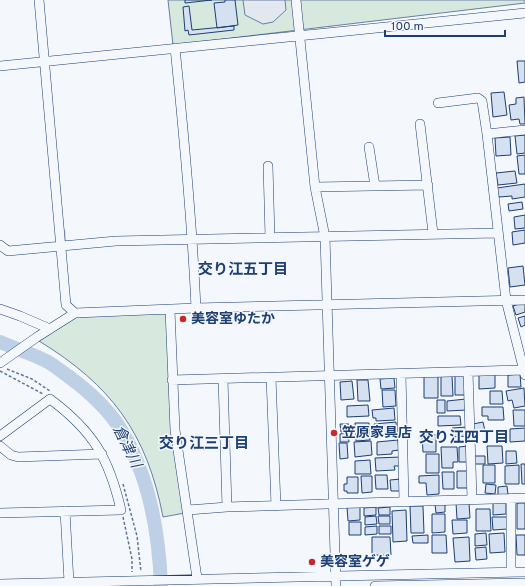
<svg xmlns="http://www.w3.org/2000/svg" width="525" height="586" font-family="Overpass,'Noto Sans JP',sans-serif">
  <rect width="100%" height="100%" fill="#f4f7fb"/>
  <path fill="#d7e8df" stroke="#687fa3" d="M168,0H525V3L173,45Z
    M167,313L185,513L163,517C147,433 111,385 39,341L78,316Z"/>
  <path fill="#e3e8f0" stroke="#687fa3" d="M243,0H285L286,10L273,22L263,24L245,15Z"/>
  <g fill="none" stroke-linecap="round" stroke-linejoin="round">
    <path stroke="#bed0e5" stroke-width="2.5" d="M64,230L65,241"/>
    <path stroke="#bed0e5" stroke-width="14" d="M0,342C16,349 33,354 48,362C55,366 62,372 68,376C87,390 105,406 118,425C148,471 159,532 161,586"/>
  </g>
  <path fill="#d5e0f0" stroke="#1d3f73" d="M185,0H212L185,3Z
    M225,0H235L238,25L217,28L214,3L225,2Z
    M189,6L192,30L234,26V30L189,35L188,30L185,31L183,7Z
    M517,61H525V82L519,83Z
    M504,92L507,115L493,117L491,93Z
    M524,97L525,124H520L519,119L511,120L509,105L516,104V98Z
    M525,135V153L517,154L515,136Z
    M510,137L511,155L496,156L495,138Z
    M525,155V174H519L517,156Z
    M515,171L517,183L498,185L496,173Z
    M525,184V197L512,199V196L499,197L497,188Z
    M522,202L523,209L509,211L508,204Z
    M525,215V228L515,229L514,217Z
    M525,230V243L513,245L512,232Z
    M523,266L525,285L510,287L508,268Z
    M525,302V312L516,315L513,306Z
    M525,316V325L521,327L518,318Z
    M495,374V388L479,389V375Z
    M520,374L521,387H508V375Z
    M455,375H465V395H455Z
    M424,376H438V398H424Z
    M441,376H452L453,396H441Z
    M394,378L395,388L381,389L380,379Z
    M357,380H368L370,401H358Z
    M352,381L354,399L341,400L340,382Z
    M524,388L525,406L514,408L512,400L508,401L506,391Z
    M382,390H395L396,406L383,407Z
    M490,391H502L503,404H490Z
    M466,399L467,410L447,411V401Z
    M437,400H445V413H437Z
    M368,405L369,416L347,417V406Z
    M482,407H503L504,420H488V416H482Z
    M394,408L395,420L376,421V418H373L372,410Z
    M513,410H525V426H514Z
    M438,416H460L461,425L438,426Z
    M396,422L397,434L375,436L374,424Z
    M483,422L485,431L475,433L473,424Z
    M355,423H369L370,440L356,441Z
    M340,424H349L350,432H341Z
    M467,427L468,436L452,437V428Z
    M525,428V441L510,442V429Z
    M348,433L349,442H340V434Z
    M422,435H436V452H423Z
    M398,440L399,450L392,451V454L377,455V442Z
    M371,441L372,455L355,457L354,442Z
    M339,443H347L348,458L340,459Z
    M468,446L469,462H459V447Z
    M487,446H502L503,463L488,464Z
    M441,447H457L458,462H453V468H442Z
    M506,451H516L517,463L506,464Z
    M426,454H439V473H426Z
    M474,456H485V464H474Z
    M401,457V466H394L395,470L376,471L375,458Z
    M370,460L371,474H355V461Z
    M521,464H525V484H522Z
    M483,465H495V483H483Z
    M519,465V484H505V466Z
    M457,471H468L469,488H457Z
    M442,472H454V489H443Z
    M375,475H387L388,489H376Z
    M439,475V494L427,495L426,483H419V476Z
    M361,476H372V492L362,493Z
    M347,477H358V493H347V491H344V484H347Z
    M401,479V491H391L390,480Z
    M486,484L496,485L495,494L485,493Z
    M507,486L508,495H498V487Z
    M506,502V514L493,515V503Z
    M456,503H469L470,518L457,519Z
    M517,503H525V529H517Z
    M435,504H445V512L436,513Z
    M410,506H423L424,533H411Z
    M347,507H360V520L348,521Z
    M376,507V515L364,516V508Z
    M390,507V515H379L378,508Z
    M476,509H490L491,531H476Z
    M406,510L407,541L393,542L392,511Z
    M432,514H445V532L432,533Z
    M376,516L377,524L365,525V517Z
    M378,516H390V524H379Z
    M492,517H508V529L493,530Z
    M452,520H467V533L453,534Z
    M349,522H361V535H349Z
    M377,526V534L365,535V527Z
    M379,526H391V534H379Z
    M486,533L487,545L475,546V534Z
    M504,533L505,552L490,553L489,534Z
    M428,535V543H413L412,536Z
    M432,535H446L447,553H432Z
    M516,535H525V555H517Z
    M372,537H390L391,555H372Z
    M469,537L470,561L455,562L453,538Z
    M486,547L487,559L476,560L475,548Z"/>
  <g fill="none" stroke-linecap="round" stroke-linejoin="round">
    <g stroke="#1d3f73" stroke-width="10">
      <path id="minor" d="M39,0L66,305L75,313L196,308L525,300
        M296,0L315,187L325,237L336,586
        M175,48C184,135 192,221 196,308
        M0,66L525,13
        M438,103L478,98L482,101L487,134
        M420,124L433,233
        M369,147L375,186
        M268,166L270,237
        M315,187L428,185
        M0,245L8,251L116,241L497,233
        M0,309L20,316L50,329
        M170,310L175,430L197,578
        M0,363L37,337L75,313
        M468,371L472,499
        M401,374L404,501
        M525,375L506,300L487,134L525,130
        M271,377L276,506
        M223,379L227,507
        M172,380L523,370
        M0,436L50,399C93,431 109,458 121,510L0,513
        M0,446L11,455L18,457L102,454
        M511,498V572
        M188,510L227,507L525,498
        M65,511L69,582
        M0,584C175,579 350,576 525,572
        M375,586L525,583"/>
    </g>
    <path stroke="#5e769c" stroke-width="1.5" stroke-dasharray="3 2" stroke-linecap="butt" d="M7,369L32,379L50,391
      M0,371L43,394
      M123,484L137,536L141,572
      M123,517L132,559V572"/>
    <use href="#minor" stroke="#f4f7fb" stroke-width="9"/>
  </g>
  <g fill="#c62828" stroke="#f4f7fb" stroke-width="1.5">
    <circle cx="183" cy="319" r="4"/>
    <circle cx="334" cy="433" r="4"/>
    <circle cx="312" cy="562" r="4"/>
  </g>
  <g text-anchor="middle" dominant-baseline="central" stroke-width="3" stroke-linejoin="round" paint-order="stroke">
    <g font-size="14" font-weight="bold" fill="#1d3f73" stroke="#f4f7fb" text-anchor="start">
      <text x="191" y="319">美容室ゆたか</text>
      <text x="342" y="433">笠原家具店</text>
      <text x="320" y="562">美容室ゲゲ</text>
    </g>
    <g font-size="15" font-weight="bold" fill="#1d3f73" stroke="#f4f7fb">
      <text x="243" y="270">交り江五丁目</text>
      <text x="464" y="438">交り江四丁目</text>
      <text x="204" y="444">交り江三丁目</text>
    </g>
    <g font-size="15" font-style="italic" fill="#1d3f73" stroke="#f4f7fb">
      <text transform="translate(126 447) rotate(64)">倉津川</text>
    </g>
  </g>
  <path d="M385 30v6h120v-6" fill="none" stroke="#1d3f73" stroke-width="2"/>
  <text x="391" y="30" font-size="12" fill="#1d3f73" stroke="#f4f7fb" stroke-width="3" paint-order="stroke">100 m</text>
</svg>
